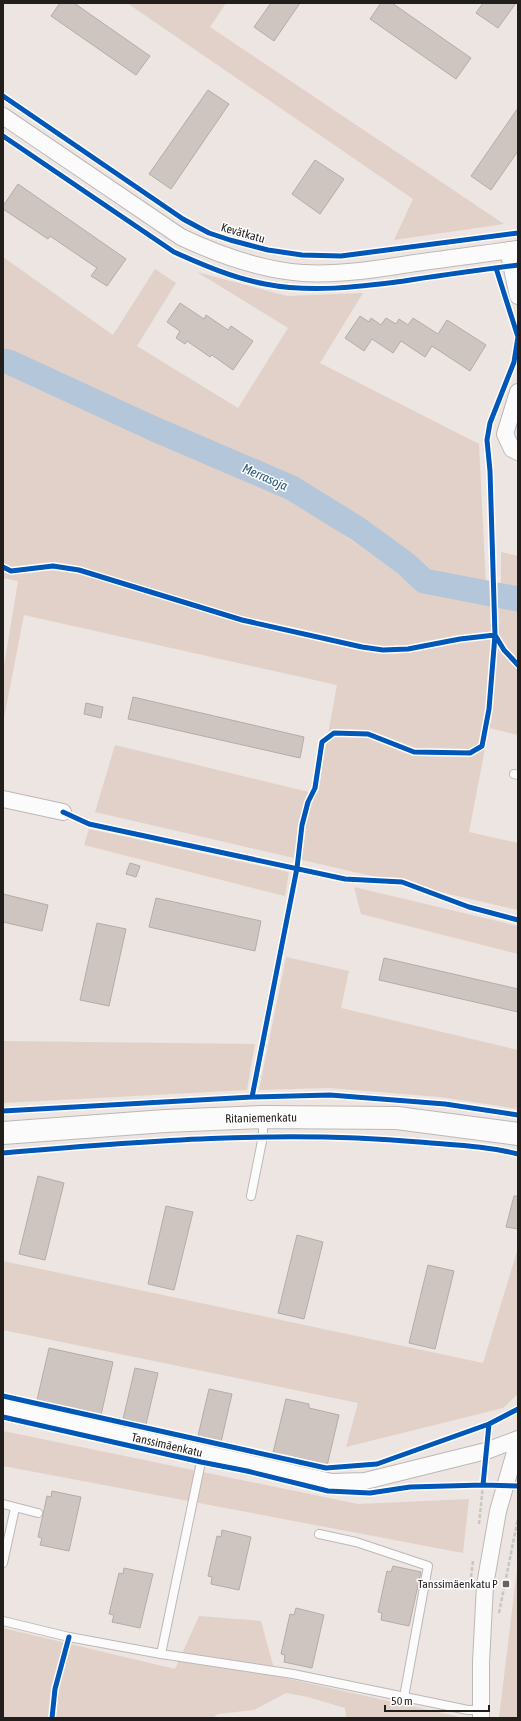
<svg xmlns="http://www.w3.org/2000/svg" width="521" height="1721" font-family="'Asap Condensed',sans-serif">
  <rect width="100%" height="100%" fill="#ece5e2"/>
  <path fill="#e2d1c8" d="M127,3H226L210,27L504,224L394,240L413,199Z
    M3,257L113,335L155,269L176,283L137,346L238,408L288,328L197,272L287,296L363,293L320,363L479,444L486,586L427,573L327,501L295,481L9,355L3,354Z
    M3,371L8,372L290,497L422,590L501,607V552L518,556V735L489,728L469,832L518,843V910L95,812L115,745L317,794L337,685L24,615L3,723V672L18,581L3,578Z
    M89,829L289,872L285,896L84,845Z
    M354,887L518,926V954L361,914Z
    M286,957L349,971L341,1008L518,1050V1109L440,1097L328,1088L259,1090Z
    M3,1041L255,1044L247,1090L3,1103Z
    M518,1248V1394L503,1408L346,1447L358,1403L3,1330V1261L483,1363Z
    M3,1431L358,1504L469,1499L463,1553L3,1466Z
    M518,1561V1718H499Z
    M199,1616L261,1621L276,1676L456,1716L457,1718H346L345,1708L308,1697L286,1693L254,1710L218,1714L213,1718H3V1628L175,1669Z"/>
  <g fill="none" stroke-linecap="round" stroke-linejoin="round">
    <path stroke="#b3c6da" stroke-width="25" d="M3,361L9,362L152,428L292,488L358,529L406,564L424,581L518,599"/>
  </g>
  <path fill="#cfc5c0" stroke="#b2adaa" d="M60,3H74L150,56L136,75L51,16Z
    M271,3H300L274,41L254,27Z
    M381,3H392L471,58L456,79L370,19Z
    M483,3H516L498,28L476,13Z
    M208,90L229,104L171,189L149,174Z
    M518,108V151L491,190L471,176Z
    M315,160L344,179L320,214L292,194Z
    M18,184L126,259L107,286L91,276L97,268L50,236L48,239L3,209V206Z
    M180,303L204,319L206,315L228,330L231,326L253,341L233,370L212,355L210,357L187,341L185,344L176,338L180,331L167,322Z
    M360,316L369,322L371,318L381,325L386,318L396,324L399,319L408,325L413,318L438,334L447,320L486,345L470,371L432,346L425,357L401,341L393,353L372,339L364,351L345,338Z
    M133,697L304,737L300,758L128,719Z
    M86,703L103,707L101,718L84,714Z
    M130,863L140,866L136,877L126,874Z
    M3,894L48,905L42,931L3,922Z
    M156,898L261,921L255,951L149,927Z
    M97,923L126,929L109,1006L80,1000Z
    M384,958L518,989V1012L379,980Z
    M38,1176L64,1183L45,1260L19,1254Z
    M514,1196H518V1229L506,1227Z
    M166,1206L193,1212L174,1290L148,1284Z
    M297,1235L323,1242L304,1319L278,1313Z
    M428,1265L454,1271L435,1349L409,1343Z
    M49,1348L113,1362L101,1415L37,1400Z
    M135,1368L158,1373L146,1424L123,1419Z
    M209,1389L232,1394L221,1442L198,1436Z
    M286,1399L309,1404V1408L339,1415L327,1466L273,1453Z
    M52,1491L81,1497L69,1551L40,1545L42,1538L38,1537L47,1496L51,1497Z
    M222,1530L251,1537L239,1590L211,1584L212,1577L208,1576L217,1536L221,1537Z
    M393,1566L421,1572L409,1626L381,1620L382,1613L378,1612L387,1571L391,1572Z
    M124,1568L153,1574L140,1628L112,1622L114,1615L109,1614L119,1573L123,1574Z
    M296,1608L324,1615L312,1668L284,1662L285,1655L281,1654L290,1614L294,1615Z"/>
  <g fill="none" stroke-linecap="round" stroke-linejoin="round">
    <g stroke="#bdb8b6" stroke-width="10">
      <path id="lane" d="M514,774L518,775
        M251,1196L263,1136V1118
        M3,1504L38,1513
        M319,1534L356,1542L428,1566L404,1697
        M3,1563L15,1508
        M3,1621L69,1637L161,1654L293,1674L468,1710H481
        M161,1654L201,1462"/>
    </g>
    <g stroke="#bdb8b6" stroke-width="18">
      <path id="street" d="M3,116L181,237C219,255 261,270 303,273C341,275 378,269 415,263C450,258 484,254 518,249
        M508,250L518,296
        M518,392L505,434L512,449L518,452
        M3,799L63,812
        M3,1408L332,1482L365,1481L486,1451L518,1439
        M481,1718V1662L485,1585L498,1511L518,1442"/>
    </g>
    <g stroke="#bdb8b6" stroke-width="24">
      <path id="secondary" d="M3,1133L165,1121L263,1117L397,1118L518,1134"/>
    </g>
    <path stroke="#c8c6c5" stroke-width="2.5" stroke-dasharray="4 2" stroke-linecap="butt" d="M479,1524L483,1485
      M471,1577L473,1561
      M499,1613L518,1518"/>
    <use href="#lane" stroke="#fcfbfb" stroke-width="8"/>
    <use href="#street" stroke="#fcfbfb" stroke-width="16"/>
    <use href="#secondary" stroke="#fcfbfb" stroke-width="22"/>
    <g stroke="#fff" stroke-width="8">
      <path id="cycleway" d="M3,96L183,219L209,233L230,240L268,250L302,255L341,256L518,233
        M3,136L174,252C203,265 233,278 265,284C311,293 358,287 404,281C442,275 480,270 518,265
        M496,268L518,337L514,362L490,423L487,440L490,471L495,635L504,650L518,665
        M3,567L11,571L53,566L79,570L242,620L362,647L383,650L408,649L460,639L495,635L489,709L482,746L470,753L414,752L368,734L334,733L322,742L315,788L308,802L302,825L297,868L252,1097
        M63,812L89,824L345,879L402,882L469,907L518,920
        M3,1111L252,1097L330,1095L445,1104L518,1115
        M3,1153C142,1141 279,1130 419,1142C452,1145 486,1146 518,1154
        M3,1396L326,1468L377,1464L489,1424L518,1409
        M3,1417L201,1462L247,1471L328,1491L370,1493L410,1487L483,1485L518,1486
        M483,1485L489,1424
        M52,1718L55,1689L69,1637"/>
    </g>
    <use href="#cycleway" stroke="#0057b8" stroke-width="5"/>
  </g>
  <rect fill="#696461" stroke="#fff" stroke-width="1.5" x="502" y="1580" width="8" height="8" rx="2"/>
  <g text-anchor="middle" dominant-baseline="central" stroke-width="3" stroke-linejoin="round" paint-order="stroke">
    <g font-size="12" fill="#221e1c" stroke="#fff">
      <text transform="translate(243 233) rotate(16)">Kevätkatu</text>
      <text transform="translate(261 1118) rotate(-1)">Ritaniemenkatu</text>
      <text transform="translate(167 1445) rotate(13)">Tanssimäenkatu</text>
    </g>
    <g font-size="12" fill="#221e1c" stroke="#fff" text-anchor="end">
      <text x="498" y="1584">Tanssimäenkatu P</text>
    </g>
    <g font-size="13" font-style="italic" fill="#24547b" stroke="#fff">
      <text transform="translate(265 477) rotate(24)">Merrasoja</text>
    </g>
  </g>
  <rect width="521" height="1721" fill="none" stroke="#221e1c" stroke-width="8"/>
  <path d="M385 1705v6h104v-6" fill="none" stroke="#221e1c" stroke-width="2"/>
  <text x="391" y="1705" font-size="12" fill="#221e1c" stroke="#ffffff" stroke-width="3" paint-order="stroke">50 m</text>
</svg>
